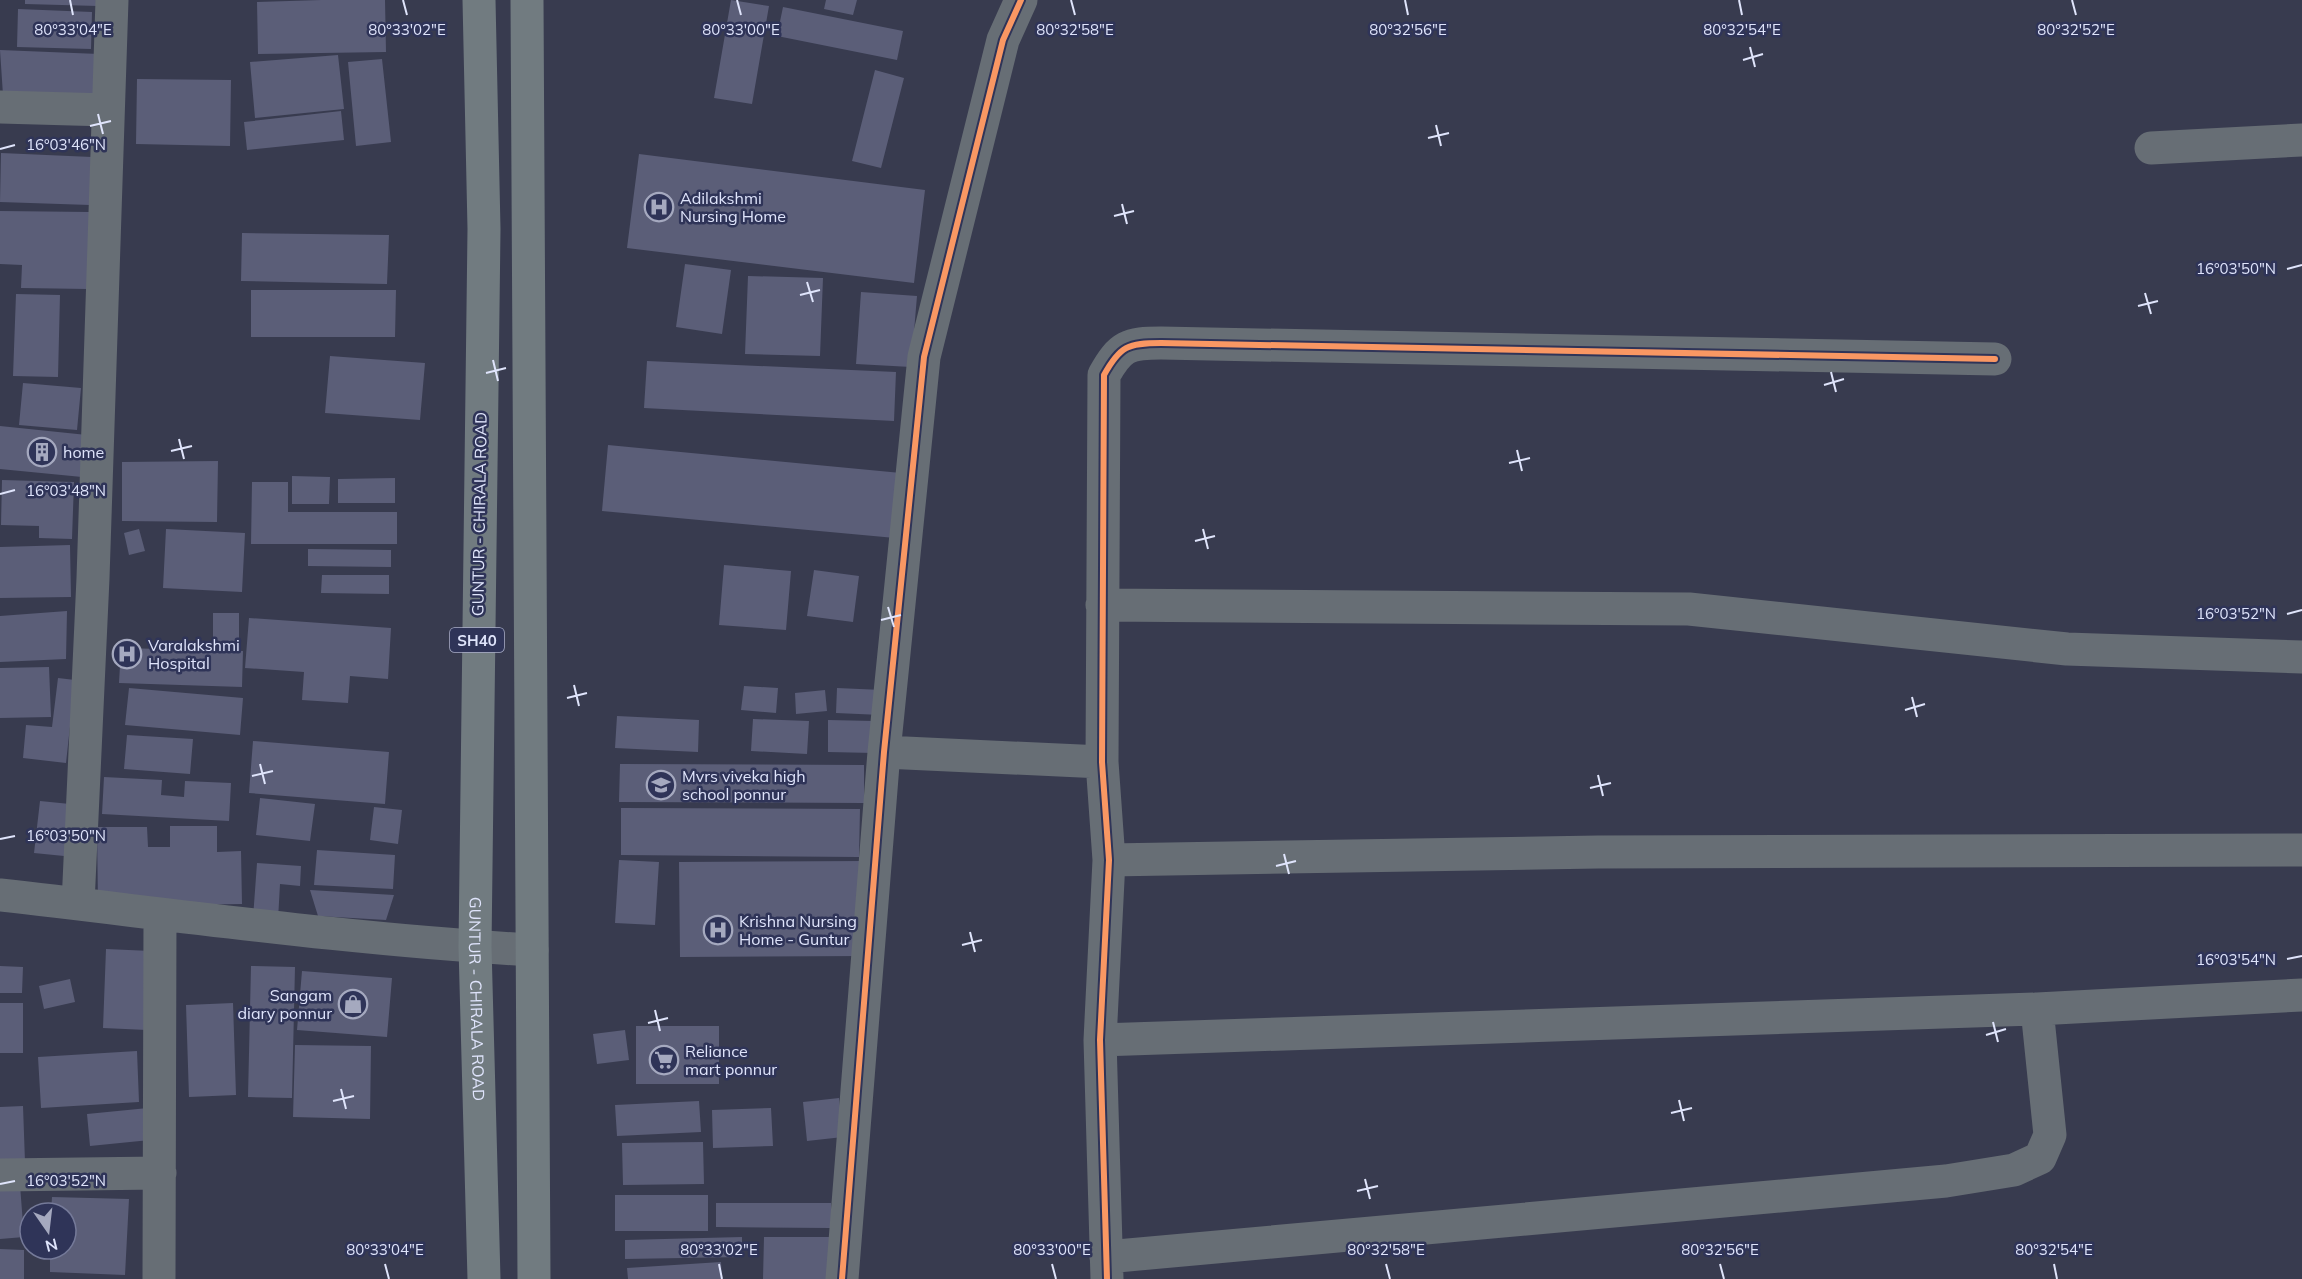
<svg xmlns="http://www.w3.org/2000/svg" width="2302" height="1279" font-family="Mulish,sans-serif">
  <rect width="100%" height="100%" fill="#383b4f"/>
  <path fill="#5b5e78" d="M25,0H98V6L25,4Z
    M321,0H385L386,52L258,54L257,2Z
    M731,0L769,6L752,104L714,98Z
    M826,0H857L853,15L824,9Z
    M783,7L903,31L897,60L777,36Z
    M18,9L92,12L91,49L17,47Z
    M0,50L99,54L94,99L3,95Z
    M338,55L344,109L255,118L250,62Z
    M382,59L391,142L356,146L348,62Z
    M875,70L904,78L881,168L852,161Z
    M137,79L231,80L230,146L136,144Z
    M341,111L344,140L247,150L244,122Z
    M1,153L92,157L90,205L0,202Z
    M639,154L925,190L914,283L627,248Z
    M0,211L90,212L88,289L21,288L22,265L0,264Z
    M242,233L389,235L387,284L241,281Z
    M685,264L731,270L722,334L676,327Z
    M748,276L823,278L820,356L745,354Z
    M251,290H396L395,337H251Z
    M861,292L917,296L911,367L856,364Z
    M16,294L60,295L58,377L13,376Z
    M330,356L425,363L420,420L325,413Z
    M647,361L896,372L894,421L644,408Z
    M23,383L81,388L77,430L19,425Z
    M0,426L87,435L82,477L0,469Z
    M608,445L901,473L895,538L602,511Z
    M218,461L217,522L122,521V462Z
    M292,476L330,477L329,504H292Z
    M395,478V503H338V479Z
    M2,480L74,482L72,539L39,538V526L1,525Z
    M252,482H288V512H397V544H251Z
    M139,529L145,551L129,555L124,533Z
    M166,529L245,533L242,592L163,588Z
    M70,545L71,597L0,598V547Z
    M308,549L391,550V567L308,566Z
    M724,565L791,571L786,630L719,625Z
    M814,570L859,576L853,622L807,616Z
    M322,575H389V594L321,593Z
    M67,611L66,659L0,662V616Z
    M213,613H239V645L213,646Z
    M249,618L391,628L388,679L350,676L348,703L302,700L304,672L245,668Z
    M121,648L243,651L242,687L119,683Z
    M49,667L51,717L0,718V668Z
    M58,678L75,680L66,763L23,758L26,725L52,727Z
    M744,686L778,688L776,713L741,710Z
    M129,688L243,698L240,735L125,725Z
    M837,688L882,690L881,715L836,713Z
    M825,690L827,711L796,714L795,693Z
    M617,716L699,720L698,752L615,748Z
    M753,719L809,721L807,754L751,751Z
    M828,720L874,721V753L828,752Z
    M127,735L193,739L190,774L124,769Z
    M253,741L389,752L385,804L249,793Z
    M620,764L864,765V803L619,802Z
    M104,777L162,780L161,795L184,797L185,781L231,783L229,821L102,814Z
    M260,798L315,804L310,841L256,835Z
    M40,801L70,804L64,856L34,853Z
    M374,807L402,810L398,844L370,840Z
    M621,808L860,809L859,857L621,855Z
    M170,826H217V852L241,851L242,904L98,906L97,827H147L148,847H170Z
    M317,850L395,855L393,889L314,885Z
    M619,860L659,862L655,925L615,923Z
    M865,861V956L680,957L679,862Z
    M257,863L301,866L300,886L280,884L278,920L253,918Z
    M310,890L394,895L386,920L318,916Z
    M106,949L151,951L147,1030L103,1028Z
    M0,966L23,967L22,993H0Z
    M251,966L295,967L292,1098L248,1097Z
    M302,971L392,978L387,1037L297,1030Z
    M70,979L75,1002L44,1009L39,986Z
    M0,1003H23V1053H0Z
    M233,1003L236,1095L189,1097L186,1005Z
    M636,1026H719V1084H636Z
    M625,1030L629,1060L597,1064L593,1034Z
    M295,1045L371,1046L370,1119L293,1117Z
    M137,1051L139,1102L41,1108L38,1057Z
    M839,1098L843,1137L807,1141L803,1102Z
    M699,1101L701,1132L617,1136L615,1105Z
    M23,1106L25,1162H0V1107Z
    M148,1108L150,1140L90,1146L87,1114Z
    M771,1108L773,1146L713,1148L712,1110Z
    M703,1142L704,1184L623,1185L622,1143Z
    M20,1185L24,1237L0,1239V1187Z
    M615,1195H708V1231H615Z
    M52,1197L129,1199L125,1275L50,1272V1249H66V1213H51Z
    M716,1203H831V1228L716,1227Z
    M742,1237V1257L625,1259V1240Z
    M764,1237H834V1279H763Z
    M0,1249L24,1250V1279H0Z
    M721,1262L722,1279H628L627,1268Z"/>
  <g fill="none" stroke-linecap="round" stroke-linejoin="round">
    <path stroke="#676e75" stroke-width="33" d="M0,107L108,110
      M2151,148L2302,140
      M1102,605L1689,609L2067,649L2302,657
      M884,752L1102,762
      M1109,860L1598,852L2302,850
      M0,895C177,915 354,940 532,950
      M78,904L93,578L112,0
      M1100,1040L2037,1009L2302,995
      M0,1175L160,1173
      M1106,1257L1946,1181L2014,1170L2040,1158L2050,1135L2037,1009
      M159,1279L160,916
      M842,1279L884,752L924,357L1003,40L1021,0
      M1107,1279L1100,1040L1109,860L1102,762L1104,375C1120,346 1128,343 1161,343L1995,359"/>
    <g stroke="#717b80" stroke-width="33">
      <path id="s1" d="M479,0L484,229L475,947L484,1279"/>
      <path d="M527,0L534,1279"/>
    </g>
    <g stroke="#2f3458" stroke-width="10">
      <path id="cycleway" d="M842,1279L884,752L924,357L1003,40L1021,0
        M1107,1279L1100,1040L1109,860L1102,762L1104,375C1120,346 1128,343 1161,343L1995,359"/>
    </g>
    <use href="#cycleway" stroke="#f99763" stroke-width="6"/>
  </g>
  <path fill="none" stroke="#dfe4fb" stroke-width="2" d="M70,0L73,15M403,0L407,15M737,0L741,15M1071,0L1075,15M1405,0L1408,15M1739,0L1742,15M2072,0L2076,15M1750,47L1755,67M1743,60L1763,54M98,114L103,134M1436,125L1441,146M90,126L111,121M1428,138L1449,133M0,149L15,145M1122,204L1127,224M1114,216L1134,211M2287,269L2302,265M807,282L813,302M2145,293L2151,314M800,295L820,290M2138,306L2158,301M493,360L498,381M1831,372L1836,392M486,373L506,368M1824,385L1844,379M179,439L184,459M1517,450L1522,471M171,451L192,446M1509,463L1530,458M0,494L15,490M1203,529L1208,549M1195,541L1215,536M888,607L894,627M2287,614L2302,610M881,620L901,615M574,685L579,706M1912,697L1917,717M567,698L587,693M1905,710L1925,704M260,764L265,784M1598,775L1603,796M252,776L273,771M1590,788L1611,783M0,839L15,836M1284,854L1289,874M1276,866L1296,861M970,932L975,952M962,945L982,940M2287,959L2302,956M655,1010L660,1031M1993,1022L1998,1042M648,1023L668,1018M1986,1035L2006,1029M341,1089L346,1109M1679,1100L1684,1121M333,1101L354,1096M1671,1113L1692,1108M1365,1179L1370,1199M0,1184L15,1181M1357,1191L1378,1186M385,1264L389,1279M719,1264L722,1279M1052,1264L1056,1279M1386,1264L1390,1279M1720,1264L1724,1279M2054,1264L2057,1279"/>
  <defs>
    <g id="hospital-ring" transform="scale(1.5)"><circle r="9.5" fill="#2f3458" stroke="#a5a9bf" stroke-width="1.5"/><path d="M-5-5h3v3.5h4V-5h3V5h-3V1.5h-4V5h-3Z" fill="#a5a9bf"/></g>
    <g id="building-ring" transform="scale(1.5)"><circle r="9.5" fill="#2f3458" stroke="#a5a9bf" stroke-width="1.5"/><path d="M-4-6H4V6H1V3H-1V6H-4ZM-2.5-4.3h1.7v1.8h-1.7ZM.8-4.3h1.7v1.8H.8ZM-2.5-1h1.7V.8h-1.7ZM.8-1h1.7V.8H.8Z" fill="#a5a9bf"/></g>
    <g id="school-ring" transform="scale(1.5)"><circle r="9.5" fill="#2f3458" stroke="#a5a9bf" stroke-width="1.5"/><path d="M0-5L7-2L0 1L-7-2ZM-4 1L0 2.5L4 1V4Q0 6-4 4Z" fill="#a5a9bf"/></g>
    <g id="shop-ring" transform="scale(1.5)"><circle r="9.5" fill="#2f3458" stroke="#a5a9bf" stroke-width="1.5"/><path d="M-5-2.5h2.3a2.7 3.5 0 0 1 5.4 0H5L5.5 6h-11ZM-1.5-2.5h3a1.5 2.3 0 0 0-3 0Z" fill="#a5a9bf"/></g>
    <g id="supermarket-ring" transform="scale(1.5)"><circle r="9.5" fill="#2f3458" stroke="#a5a9bf" stroke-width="1.5"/><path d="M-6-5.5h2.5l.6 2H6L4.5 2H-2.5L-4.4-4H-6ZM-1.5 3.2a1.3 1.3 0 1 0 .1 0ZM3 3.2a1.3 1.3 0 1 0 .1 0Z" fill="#a5a9bf"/></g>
  </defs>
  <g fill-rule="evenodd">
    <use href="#hospital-ring" x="659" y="207"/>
    <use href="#building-ring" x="42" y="452"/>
    <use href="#hospital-ring" x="127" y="654"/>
    <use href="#school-ring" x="661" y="785"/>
    <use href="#hospital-ring" x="718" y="930"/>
    <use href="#shop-ring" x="353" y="1004"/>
    <use href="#supermarket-ring" x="664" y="1060"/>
  </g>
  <g text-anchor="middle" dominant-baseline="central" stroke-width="5" stroke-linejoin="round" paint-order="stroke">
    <rect fill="#2f3458" stroke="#aaafca" stroke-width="1.5" x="450" y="628" width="54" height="24" rx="4.5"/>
    <g font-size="15" font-weight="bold" fill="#dfe4fb">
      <text x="477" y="640">SH40</text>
    </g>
    <g font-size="16" fill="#dfe4fb" stroke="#2f3458" text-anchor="start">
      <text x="680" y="198">Adilakshmi<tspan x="680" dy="18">Nursing Home</tspan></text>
      <text x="63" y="452">home</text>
      <text x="148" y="645">Varalakshmi<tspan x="148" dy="18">Hospital</tspan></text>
      <text x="682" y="776">Mvrs viveka high<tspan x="682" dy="18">school ponnur</tspan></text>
      <text x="739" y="921">Krishna Nursing<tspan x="739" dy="18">Home - Guntur</tspan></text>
      <text x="332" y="995" text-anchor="end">Sangam<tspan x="332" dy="18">diary ponnur</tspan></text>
      <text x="685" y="1051">Reliance<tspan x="685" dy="18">mart ponnur</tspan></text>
    </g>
    <g font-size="16" fill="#dfe4fb" stroke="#2f3458">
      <text transform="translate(479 514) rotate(-89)">GUNTUR - CHIRALA ROAD</text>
      <text stroke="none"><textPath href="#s1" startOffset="999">GUNTUR - CHIRALA ROAD</textPath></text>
    </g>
  </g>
  <g font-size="15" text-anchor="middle" fill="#dfe4fb" stroke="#2f3458" stroke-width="5" stroke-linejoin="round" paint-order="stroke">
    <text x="73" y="35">80°33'04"E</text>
    <text x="407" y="35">80°33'02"E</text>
    <text x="741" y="35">80°33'00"E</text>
    <text x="1075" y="35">80°32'58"E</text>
    <text x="1408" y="35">80°32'56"E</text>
    <text x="1742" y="35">80°32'54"E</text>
    <text x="2076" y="35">80°32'52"E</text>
    <text x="66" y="150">16°03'46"N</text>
    <text x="2236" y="274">16°03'50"N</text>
    <text x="66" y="496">16°03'48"N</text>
    <text x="2236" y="619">16°03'52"N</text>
    <text x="66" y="841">16°03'50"N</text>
    <text x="2236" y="965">16°03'54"N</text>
    <text x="66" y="1186">16°03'52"N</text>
    <text x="385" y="1255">80°33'04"E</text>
    <text x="719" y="1255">80°33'02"E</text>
    <text x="1052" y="1255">80°33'00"E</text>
    <text x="1386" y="1255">80°32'58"E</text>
    <text x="1720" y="1255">80°32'56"E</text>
    <text x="2054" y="1255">80°32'54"E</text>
  </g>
  <g transform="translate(48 1231) rotate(166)"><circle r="28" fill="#2f3458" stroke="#757a99" stroke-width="1.5"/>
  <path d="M0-4.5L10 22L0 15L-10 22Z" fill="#a5a9bf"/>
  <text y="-9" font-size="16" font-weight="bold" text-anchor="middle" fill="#dfe4fb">N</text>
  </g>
</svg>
